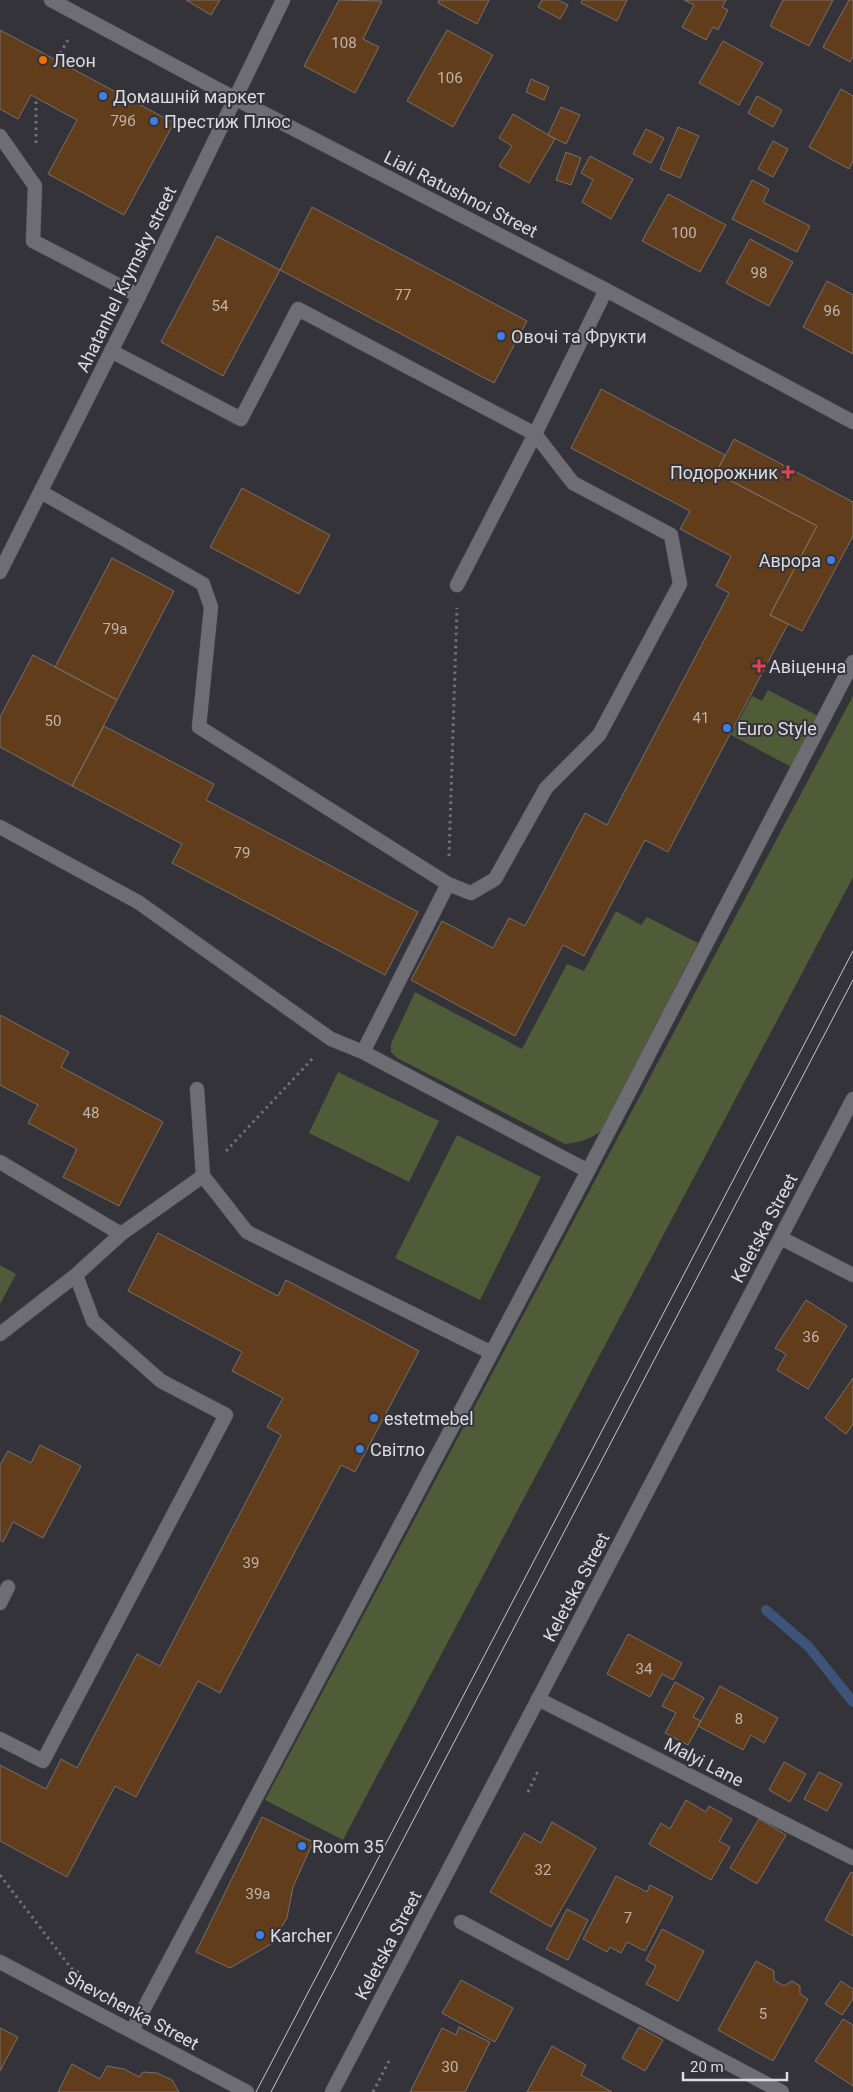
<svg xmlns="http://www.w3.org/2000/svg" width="853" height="2092" font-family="Roboto,sans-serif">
  <rect width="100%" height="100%" fill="#343339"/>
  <path fill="#505c38" d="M768,690L820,717L793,768L731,735L752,696L762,701Z
    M853,696V877L343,1840L265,1800Z
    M616,911L641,925L647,917L698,943L602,1130C590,1140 580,1142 565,1144L397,1058L391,1052V1044L415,992L522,1049L567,964L584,971Z
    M338,1072L439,1121L409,1182L309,1133Z
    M457,1135L541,1177L480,1300L395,1258Z
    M0,1265L16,1274L0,1304Z"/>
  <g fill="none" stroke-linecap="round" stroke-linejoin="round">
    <path stroke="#3d537a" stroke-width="10" d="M766,1610L809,1647L853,1702"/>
  </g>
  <path fill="#623d1b" stroke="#76706c" d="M186,0H220L211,15Z
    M339,0L382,1L363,39L379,47L355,93L304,66Z
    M439,0H489L477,24L438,3Z
    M542,0H558L568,5L560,19L538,7Z
    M582,0H627L617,21L581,3Z
    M684,0H726L722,7L728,10L718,30L713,27L706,40L682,27L694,5Z
    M783,0H833L809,46L770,26Z
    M849,0H853V56L850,62L823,47Z
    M0,30L174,123L124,215L48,174L77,120L31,95L18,119L0,109Z
    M447,30L493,55L453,127L407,101Z
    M723,41L763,63L739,105L699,83Z
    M531,79L549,87L544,100L526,92Z
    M841,89L853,96V161L849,169L809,147Z
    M757,96L782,110L773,127L748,113Z
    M561,107L580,115L566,144L548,135Z
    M513,114L555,139L529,183L499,166L512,146L499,138Z
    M678,127L699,136L680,178L660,169Z
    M646,129L664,138L651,163L633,154Z
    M773,141L788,149L773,177L758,169Z
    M566,152L581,158L571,185L556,180Z
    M590,156L633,179L611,219L582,202L593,180L581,173Z
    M752,180L769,189L763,202L810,226L797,252L732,219Z
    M668,194L726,225L700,272L642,241Z
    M312,207L527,321L494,383L280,270Z
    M217,236L280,270L223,376L161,342Z
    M750,239L793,262L769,306L726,283Z
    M827,281L853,295V354L803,327Z
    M601,389L725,455L716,473L817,526L770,615L788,624L668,852L645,840L584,956L563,945L515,1036L411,980L442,921L493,948L509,918L525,926L585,813L607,825L729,593L716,586L731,556L680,529L690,511L571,448Z
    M734,439L853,502V536L802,631L770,615L817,526L716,473Z
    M242,488L330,535L299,594L210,547Z
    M112,558L174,591L117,700L55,667Z
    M33,655L117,700L72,786L0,747V717Z
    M104,726L214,784L206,800L418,912L385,975L172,863L182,844L72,786Z
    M0,1015L69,1052L61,1067L163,1122L119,1206L63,1177L77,1149L28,1123L38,1105L0,1085Z
    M158,1233L278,1296L286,1280L419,1351L355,1472L341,1465L220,1693L198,1681L136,1797L115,1786L67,1877L0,1841V1765L46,1789L61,1759L77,1768L137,1654L160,1666L281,1435L267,1427L283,1398L232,1371L242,1352L128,1291Z
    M806,1300L847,1326L808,1389L777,1370L786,1354L775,1348Z
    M853,1378V1424L846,1434L825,1418Z
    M40,1445L81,1466L43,1538L13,1522L3,1542L0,1540V1465L8,1451L31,1463Z
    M628,1634L682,1663L673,1680L662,1674L650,1697L607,1674Z
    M675,1682L704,1698L693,1717L701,1721L688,1745L665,1733L676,1713L662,1706Z
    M720,1686L778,1718L764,1743L751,1735L743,1750L698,1726Z
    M784,1762L806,1774L790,1802L769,1790Z
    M819,1772L842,1784L827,1811L804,1799Z
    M686,1800L706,1812L709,1806L732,1819L719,1841L730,1847L711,1880L649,1844L661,1823L670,1829Z
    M262,1817L313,1842L293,1887L287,1918L271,1944L230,1968L196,1952Z
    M759,1819L786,1835L757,1884L730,1868Z
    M552,1822L596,1848L551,1927L490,1892L524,1833L541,1843Z
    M851,1872L853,1873V1936L825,1920Z
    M616,1876L647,1892L650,1885L673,1897L645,1951L627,1942L621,1953L610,1947L607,1952L583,1939Z
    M567,1909L588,1920L568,1960L546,1949Z
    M662,1929L704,1951L678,2001L646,1984L656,1966L646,1960Z
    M756,1961L774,1971V1980L784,1986L792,1981L800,1986V1994L808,1999L773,2061L718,2030Z
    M461,1980L513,2008L495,2042L442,2013Z
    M841,1981L853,1989V1999L842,2015L825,2004Z
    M843,2019L853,2025V2086L815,2061Z
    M459,2027L490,2042L465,2092H410L442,2028L456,2035Z
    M639,2027L663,2040L645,2071L622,2058Z
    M0,2028L18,2037L0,2071Z
    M552,2046L586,2065L581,2075L612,2092H527Z
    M72,2064L100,2079L107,2066L124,2069L139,2077L143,2072L157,2073L172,2080L179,2092H58Z"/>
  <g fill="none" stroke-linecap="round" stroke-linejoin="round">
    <g stroke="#515155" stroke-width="15">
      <path id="service" d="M0,136L35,186L33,241L139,296
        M41,492L203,584L211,607L199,727L448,884L471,893L495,879L546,788L599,735L680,584L671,535L573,483L535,434L298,309L241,419L111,351
        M457,585L535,434L606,290
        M0,827L138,902L331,1039L363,1052L588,1171
        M363,1052L448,884
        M197,1089L203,1176L247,1232L490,1352
        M0,1162L121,1234
        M0,1334L76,1275L121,1234L203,1176
        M0,1603L8,1587
        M0,1739L43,1761L226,1415L161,1381L93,1321L76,1275
        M132,2031L588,1171L853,662"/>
    </g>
    <g stroke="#515155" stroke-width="15">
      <path id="minor" d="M51,0L236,99L606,290L853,422
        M0,572L139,296L283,0
        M781,1238L853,1275
        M538,1699L853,1858
        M461,1922L782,2092
        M0,1962L247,2092"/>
    </g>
    <g stroke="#515155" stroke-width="15">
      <path id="secondary" d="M332,2092L853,1099"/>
    </g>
    <path stroke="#727176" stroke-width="3" stroke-dasharray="2.5 4" stroke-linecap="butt" d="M57,59L69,38
      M36,143V98
      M449,856L457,608
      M226,1151L314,1057
      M528,1792L538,1771
      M0,1875L71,1968L82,1974
      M373,2092L389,2061"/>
    <use href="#service" stroke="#6e6d74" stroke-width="14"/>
    <use href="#minor" stroke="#6e6d74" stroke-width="14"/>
    <use href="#secondary" stroke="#6e6d74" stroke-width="14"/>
    <path stroke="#c7c6cb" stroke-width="1" d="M256,2092L853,951
      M271,2092L853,980"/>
  </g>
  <circle fill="#e8710a" stroke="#343339" stroke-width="2" cx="43" cy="60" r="5"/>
  <g fill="#3f7fe0" stroke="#343339" stroke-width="2">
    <circle cx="103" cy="96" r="5"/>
    <circle cx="154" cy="121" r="5"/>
    <circle cx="501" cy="336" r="5"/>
    <circle cx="831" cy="560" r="5"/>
    <circle cx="727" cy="728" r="5"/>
    <circle cx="374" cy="1418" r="5"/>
    <circle cx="360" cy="1449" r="5"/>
    <circle cx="302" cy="1846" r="5"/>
    <circle cx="260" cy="1935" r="5"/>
  </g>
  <g fill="#e0444e" stroke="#343339" stroke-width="2">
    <path d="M785.5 464.5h5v5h5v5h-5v5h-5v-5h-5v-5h5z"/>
    <path d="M756.5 658.5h5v5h5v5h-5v5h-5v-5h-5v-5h5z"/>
  </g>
  <g text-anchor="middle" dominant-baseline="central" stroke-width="4" stroke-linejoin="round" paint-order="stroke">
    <g font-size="15" fill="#beb4ae">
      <text x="344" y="43">108</text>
      <text x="450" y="78">106</text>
      <text x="123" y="121">79б</text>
      <text x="684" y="233">100</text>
      <text x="759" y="273">98</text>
      <text x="403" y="295">77</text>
      <text x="220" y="306">54</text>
      <text x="832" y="311">96</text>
      <text x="115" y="629">79а</text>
      <text x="701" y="718">41</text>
      <text x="53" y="721">50</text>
      <text x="242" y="853">79</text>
      <text x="91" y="1113">48</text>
      <text x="811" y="1337">36</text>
      <text x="251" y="1563">39</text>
      <text x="644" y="1669">34</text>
      <text x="739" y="1719">8</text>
      <text x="543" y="1870">32</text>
      <text x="258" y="1894">39а</text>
      <text x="628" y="1918">7</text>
      <text x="763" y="2014">5</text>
      <text x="450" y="2067">30</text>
    </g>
    <g font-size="18" fill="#dcdbdf" stroke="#343339" text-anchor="start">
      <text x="53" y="60">Леон</text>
      <text x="113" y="96">Домашній маркет</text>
      <text x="164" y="121">Престиж Плюс</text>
      <text x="511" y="336">Овочі та Фрукти</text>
      <text x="778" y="472" text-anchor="end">Подорожник</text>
      <text x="821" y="560" text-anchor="end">Аврора</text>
      <text x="769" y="666">Авіценна</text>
      <text x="737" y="728">Euro Style</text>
      <text x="384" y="1418">estetmebel</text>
      <text x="370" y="1449">Світло</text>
      <text x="312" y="1846">Room 35</text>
      <text x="270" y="1935">Karcher</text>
    </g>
    <g font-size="18" fill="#dcdbdf" stroke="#343339">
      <text transform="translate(461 194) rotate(27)">Liali Ratushnoi Street</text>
      <text transform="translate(126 279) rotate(-64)">Ahatanhel Krymsky street</text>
      <text transform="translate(764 1228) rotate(-62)">Keletska Street</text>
      <text transform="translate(576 1587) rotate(-62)">Keletska Street</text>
      <text transform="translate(704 1762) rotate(27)">Malyi Lane</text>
      <text transform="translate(388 1945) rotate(-62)">Keletska Street</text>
      <text transform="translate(132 2010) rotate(28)">Shevchenka Street</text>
    </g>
  </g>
  <path d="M683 2072v8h104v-8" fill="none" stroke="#dcdbdf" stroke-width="2.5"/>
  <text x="690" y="2072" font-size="15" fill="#dcdbdf" stroke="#343339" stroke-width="4" paint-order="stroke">20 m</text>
</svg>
